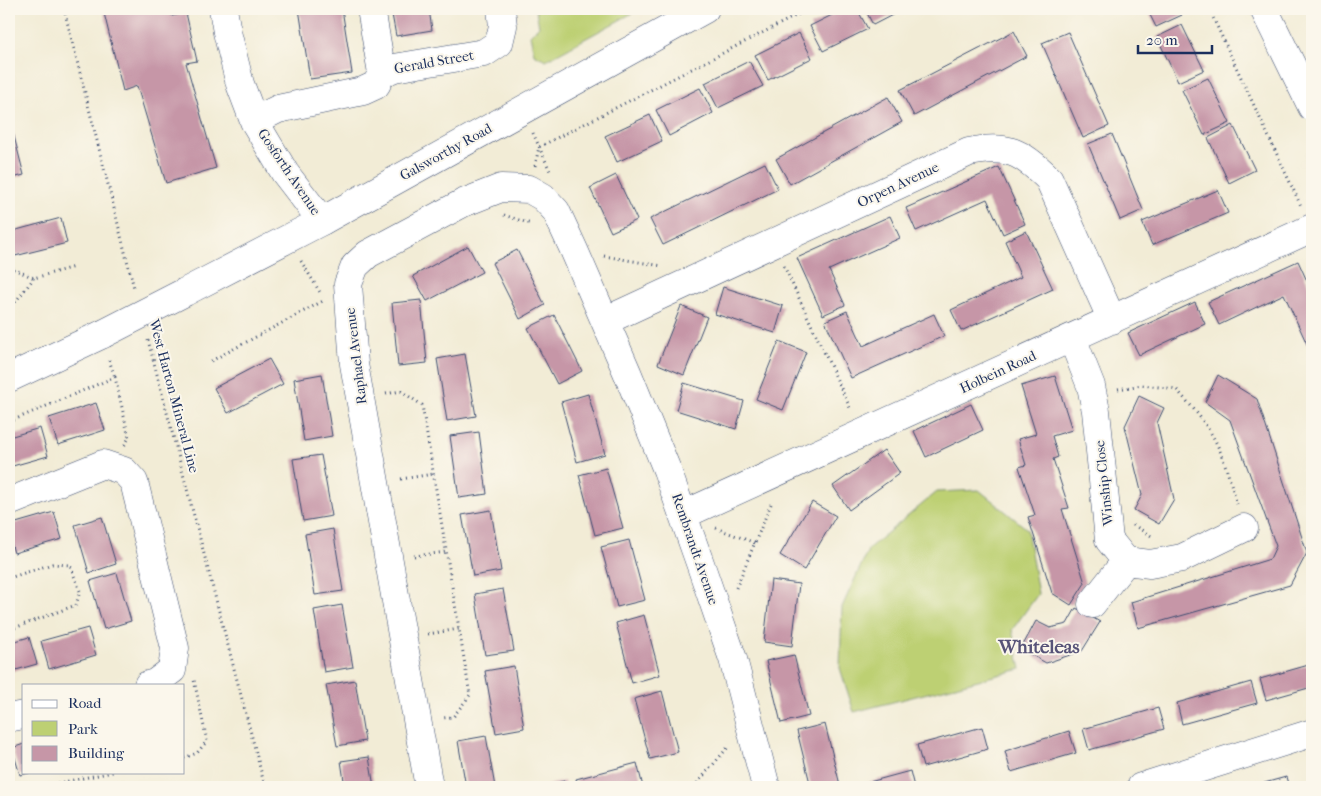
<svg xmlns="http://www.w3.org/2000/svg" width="1321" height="796" font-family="'IM FELL French Canon',serif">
  <rect width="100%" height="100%" fill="#fbf7ec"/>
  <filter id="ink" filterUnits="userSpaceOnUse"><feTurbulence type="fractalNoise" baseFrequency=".02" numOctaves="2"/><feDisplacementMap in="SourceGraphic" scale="10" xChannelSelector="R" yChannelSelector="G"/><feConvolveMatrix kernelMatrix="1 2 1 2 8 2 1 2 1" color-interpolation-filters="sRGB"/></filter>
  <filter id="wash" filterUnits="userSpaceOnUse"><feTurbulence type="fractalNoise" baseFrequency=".0096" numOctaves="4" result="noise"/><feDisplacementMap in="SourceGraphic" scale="20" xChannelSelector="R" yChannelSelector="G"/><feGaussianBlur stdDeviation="1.12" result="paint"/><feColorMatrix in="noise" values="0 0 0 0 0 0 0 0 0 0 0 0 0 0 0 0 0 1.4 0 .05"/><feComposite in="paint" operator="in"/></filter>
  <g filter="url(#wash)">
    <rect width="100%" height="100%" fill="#f2ecd6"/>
    <path fill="#bdd073" stroke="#6c8068" d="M533,9H640L546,60L534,54L530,35L539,26L536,11Z
      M979,490L1027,529L1038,594L1012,630L1021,669L854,712L840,668L842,607L869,548L937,492Z"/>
    <g id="blocks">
      <path fill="#c696a7" d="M103,9H170L172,16L186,13L197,61L186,63L216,168L166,183L137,86L123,91Z
        M299,9H342L352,73L310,79Z
        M391,9H429L432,30L396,36Z
        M844,9H857L868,29L823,51L810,26Z
        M865,9H904L873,25Z
        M1147,9H1179L1182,15L1156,27Z
        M1182,25L1204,70L1178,82L1157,37Z
        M1014,31L1027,56L914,116L900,90Z
        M1068,32L1109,126L1083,138L1042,43Z
        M799,33L812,58L768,80L755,55Z
        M749,61L763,86L718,108L705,83Z
        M1208,78L1230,123L1204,135L1182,90Z
        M700,88L713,113L669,136L656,110Z
        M888,97L902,122L790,184L776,159Z
        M650,115L662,141L617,162L605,136Z
        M9,117L24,175L9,179Z
        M1233,125L1255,170L1229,183L1208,138Z
        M1112,134L1143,210L1120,220L1088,144Z
        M765,163L778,189L663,245L650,219Z
        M999,167L1025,224L1003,234L987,199L916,231L906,208Z
        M616,175L637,220L611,232L590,188Z
        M1218,190L1228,213L1152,245L1142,222Z
        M890,216L900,238L829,270L845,305L823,315L797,258Z
        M61,218L67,243L15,256L9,232Z
        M1026,231L1053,289L961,331L951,310L1021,277L1005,241Z
        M468,246L482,272L427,301L413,276Z
        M517,250L545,305L520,319L492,263Z
        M1298,261L1312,292V355L1284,294L1219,325L1208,302Z
        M723,287L783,306L775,333L715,314Z
        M421,300L427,363L398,366L392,303Z
        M1195,302L1205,324L1139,355L1128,333Z
        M681,306L707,317L684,375L658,364Z
        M847,311L863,346L934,314L944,336L851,378L825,321Z
        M554,315L582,371L557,384L528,328Z
        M779,341L806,352L783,410L756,399Z
        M465,354L476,416L447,421L437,359Z
        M269,359L283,384L228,413L214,388Z
        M322,374L332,436L304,441L294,379Z
        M1218,375L1257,399L1307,553L1290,585L1138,628L1131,602L1270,559L1276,546L1230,420L1205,402Z
        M1055,376L1072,430L1052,436L1058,457L1053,459L1069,508L1062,509L1085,583L1071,605L1052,593L1028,517L1035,515L1019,467L1026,465L1018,439L1036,434L1021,386Z
        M684,383L744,401L736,429L676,410Z
        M588,394L605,454L577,462L561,402Z
        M1139,396L1164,408L1157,423L1174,499L1159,524L1134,510L1142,495L1125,426Z
        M96,403L105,430L58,445L49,418Z
        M971,404L983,430L926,457L914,431Z
        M40,428L48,456L9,467V437Z
        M479,432L487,494L459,498L450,436Z
        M884,450L900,473L849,510L833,486Z
        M321,455L332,516L303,521L293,459Z
        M606,468L623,528L595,535L579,475Z
        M812,502L836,516L804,570L780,555Z
        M491,510L501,571L473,576L462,515Z
        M54,512L62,539L14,553L9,535V525Z
        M102,517L116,564L89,573L75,525Z
        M333,529L343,591L315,595L305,534Z
        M629,540L645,600L617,607L601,547Z
        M117,573L131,621L104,629L90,581Z
        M771,580L799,584L792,646L764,642Z
        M503,589L514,651L485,655L475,594Z
        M342,605L353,667L324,672L314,610Z
        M1076,608L1100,622L1082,651L1046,663L1021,649L1036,621L1050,628L1067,624Z
        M644,615L660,675L632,683L616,623Z
        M88,628L96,655L49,669L41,641Z
        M29,637L37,664L9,672V643Z
        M794,655L809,716L781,723L766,661Z
        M1312,664V687L1266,700L1260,679Z
        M514,666L524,728L496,733L485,671Z
        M355,680L365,741L337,746L326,685Z
        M1251,682L1257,703L1182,724L1177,703Z
        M662,691L678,752L650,759L634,699Z
        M1158,708L1164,729L1089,750L1083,729Z
        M825,724L840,785L830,787H811L797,731Z
        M982,727L988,749L923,767L917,745Z
        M1069,731L1076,753L1011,772L1005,751Z
        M486,736L495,787H466L458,741Z
        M24,744V772L29,773L20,775L12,748Z
        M369,757L374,787H345L341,761Z
        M637,763L643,787H578L576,779Z
        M910,771L914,787H851Z
        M1286,777L1289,787H1250Z
        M564,781L565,787H541Z"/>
    </g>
  </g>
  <g filter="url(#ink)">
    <use href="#blocks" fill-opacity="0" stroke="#3b4b70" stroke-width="1"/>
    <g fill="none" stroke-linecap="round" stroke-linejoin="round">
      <g stroke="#3b4b70" stroke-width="29">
        <path id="minor" d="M223,9L227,32L240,84L254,121L285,173L322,221
          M371,9L382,73
          M1264,9L1312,107
          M254,121L278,109L363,91L376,85L382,73L394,68L484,53L499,43L503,26L501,9
          M605,321L969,152C1007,144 1022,152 1049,179L1112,320
          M1072,338L1091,386L1096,411L1109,540L1126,561L1150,564L1182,558L1244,528
          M9,502L103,464L124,471L134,482L175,648L172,670L155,683L148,685
          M683,515L1312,228
          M1092,604L1126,561
          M9,716L13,717L24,715
          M429,787L354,364L348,284L355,266L368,254L463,203L501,188L529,189L543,197L556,211L574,250L627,372L667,470L701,566L733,659L766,787
          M1141,787L1312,733"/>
      </g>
      <g stroke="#3b4b70" stroke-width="29">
        <path id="major" d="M185,292L322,221L705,9
          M9,378L103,334"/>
      </g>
      <path stroke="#3b4b70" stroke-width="3" stroke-dasharray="1 4" stroke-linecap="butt" d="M64,9L134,288
        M1209,9L1301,206
        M533,133L550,171
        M535,166L539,147L809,9
        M504,215L531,224
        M604,256L662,266
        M301,261L321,294
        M784,266L851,410
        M9,267L34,278L74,267
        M9,310L34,278
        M148,340L265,787
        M109,360L115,377
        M211,361L323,301
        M1118,389L1142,385L1176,389C1189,403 1202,418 1212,435C1224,455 1230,482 1237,504
        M386,394L401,391L422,405L470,695L453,717L442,718
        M9,422L115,377L129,438L124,446
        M401,479L434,474
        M1133,525L1153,537
        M716,528L755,543
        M414,556L446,552
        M9,578L52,564L70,565L80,591L76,605L9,630
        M736,588L771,504
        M428,634L459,629
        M184,758L197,753L207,741L194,680
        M38,787L113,772
        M694,787L729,746"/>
      <use href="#minor" stroke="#fff" stroke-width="28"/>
      <use href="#major" stroke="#fff" stroke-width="28"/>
      <g stroke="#3b4b70" stroke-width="29" stroke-linecap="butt">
        <path id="major-bridge" d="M103,334L185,292"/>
      </g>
      <use href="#major-bridge" stroke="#fff" stroke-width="28"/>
    </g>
  </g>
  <g text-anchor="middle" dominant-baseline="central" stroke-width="4" stroke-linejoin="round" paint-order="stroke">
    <g font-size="14" fill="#1b2f5e" stroke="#fbf7ec">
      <text transform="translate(434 62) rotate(-10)">Gerald Street</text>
      <text transform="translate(446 152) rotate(-29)">Galsworthy Road</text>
      <text transform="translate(289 172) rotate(56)">Gosforth Avenue</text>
      <text transform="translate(898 185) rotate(-25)">Orpen Avenue</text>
      <text transform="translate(356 356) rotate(-97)">Raphael Avenue</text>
      <text transform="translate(998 372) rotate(-25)">Holbein Road</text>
      <text transform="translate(174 396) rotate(75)">West Harton Mineral Line</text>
      <text transform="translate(1104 483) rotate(-96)">Winship Close</text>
      <text transform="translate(695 549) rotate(71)">Rembrandt Avenue</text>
    </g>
    <g font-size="19" font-weight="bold" fill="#575378" stroke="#fbf7ec">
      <text x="1039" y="647">Whiteleas</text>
    </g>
  </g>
  <rect width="1321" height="796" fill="none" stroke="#fbf7ec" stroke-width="30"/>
  <rect x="22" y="684" width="162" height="90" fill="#fbf7ec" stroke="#a1a7b3"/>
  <rect x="32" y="700" width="25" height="8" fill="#ffffff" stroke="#a1a7b3"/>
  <text x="68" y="708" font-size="15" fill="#1b2f5e">Road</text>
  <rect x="32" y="721" width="25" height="15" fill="#bdd073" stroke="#a1a7b3"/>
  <text x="68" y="734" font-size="15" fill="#1b2f5e">Park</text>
  <rect x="32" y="746" width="25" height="15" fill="#c696a7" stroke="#a1a7b3"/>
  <text x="68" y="758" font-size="15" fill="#1b2f5e">Building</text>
  <path d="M1138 45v8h74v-8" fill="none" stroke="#1b2f5e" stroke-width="2.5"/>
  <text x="1146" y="45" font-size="15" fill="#1b2f5e" stroke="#fbf7ec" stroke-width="4" paint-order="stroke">20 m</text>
</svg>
